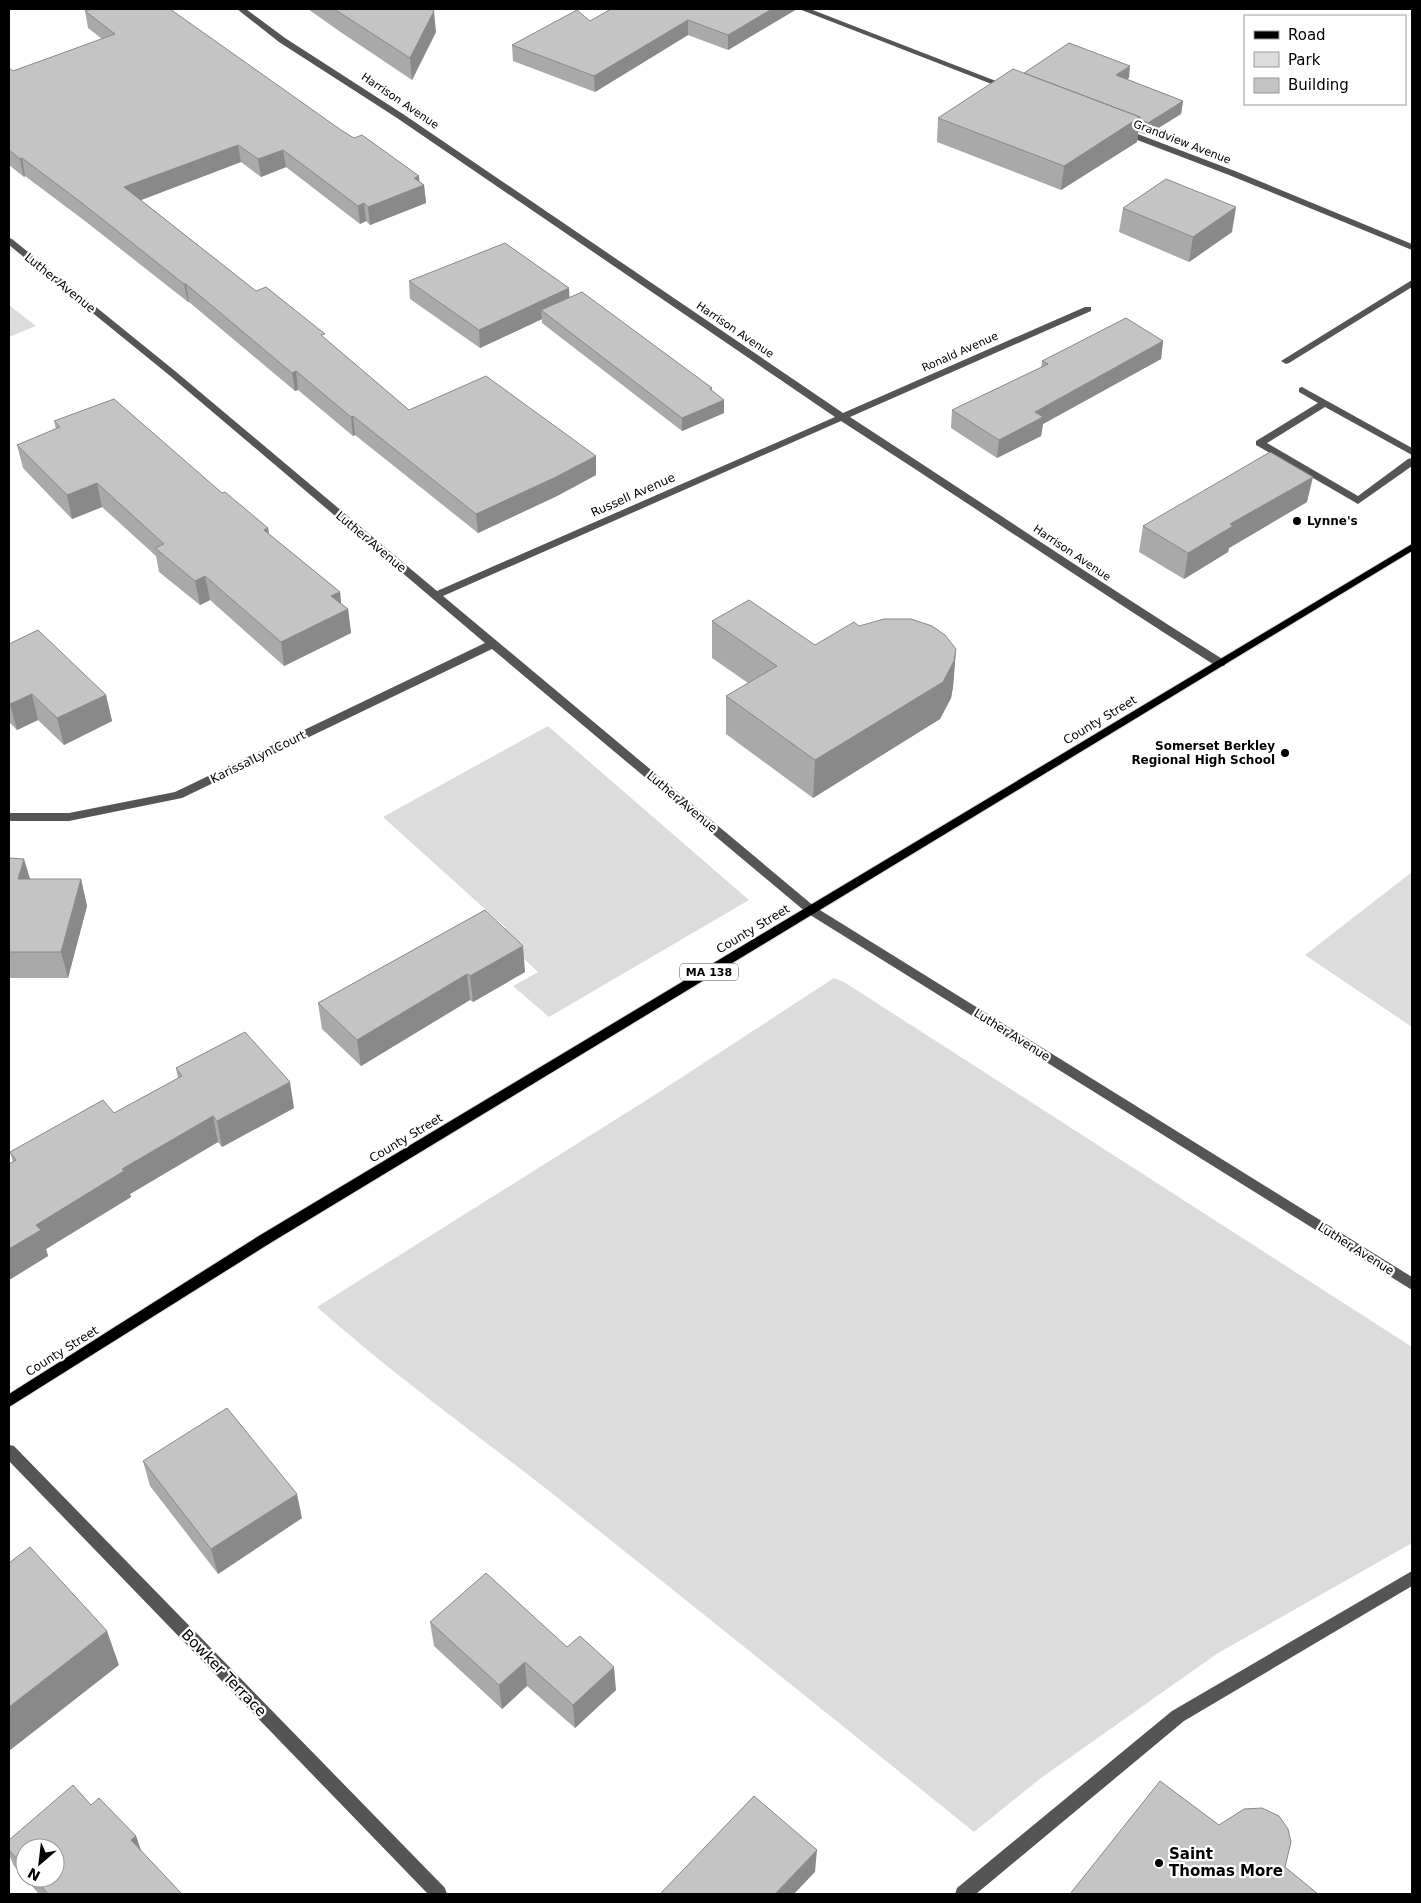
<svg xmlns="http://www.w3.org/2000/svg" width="1421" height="1903" font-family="'DejaVu Sans',sans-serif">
  <rect width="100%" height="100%" fill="#fff"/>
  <path fill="#dcdcdc" d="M9,305L36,326L9,337Z
    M548,726L749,900L549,1017L513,986L538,972L498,934L506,928L383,817Z
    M1412,872V1027L1305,955Z
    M834,978L844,982L1412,1347V1543L1218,1653L1041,1778L974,1832C833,1718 691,1604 549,1491C471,1430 391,1373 317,1307L653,1096Z"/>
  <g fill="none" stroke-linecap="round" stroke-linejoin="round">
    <g stroke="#dbdbdb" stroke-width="2">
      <path id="major" d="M1412,544V551L267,1245L9,1407V1394L257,1237Z"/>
    </g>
    <path fill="#555" fill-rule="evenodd" d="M237,9H246L285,38L403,114L843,413L1085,307H1091V311L850,417C975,498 1098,581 1224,660L1226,663L1224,666H1216C1090,586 967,502 841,421L443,596L815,907L1412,1277V1290L807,913L492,649L182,798L69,821H9V813H69L175,792L485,643L169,375L9,245V238L12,239L175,371L437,591L835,417L397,118L279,42Z
      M799,9H810L1014,88L1007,90Z
      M1122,128L1235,171L1412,244V250L1229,175L1119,133L1118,131Z
      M1412,280V287L1289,363L1286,364L1281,361Z
      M1302,387L1412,448V455L1325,407L1267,443L1358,496L1408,459L1412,458V466L1358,504L1256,445V441L1318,403L1299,392V388Z
      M9,1445L14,1446L445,1888L447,1894H428L9,1461Z
      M1412,1571V1586L1184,1721L976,1894H955L957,1888L1172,1711Z"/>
    <use href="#major" fill="#000" fill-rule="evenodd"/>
  </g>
  <path fill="#a9a9a9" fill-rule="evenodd" d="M308,9H431L436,32L412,80L339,31Z
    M797,9L728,50L688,35L595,92L513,61L512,45L590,21Z
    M85,11L341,130L424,185L426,203L370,225L366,221L360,224L286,167L261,177L241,162L141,200L256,291L325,339L409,410L596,456V475L557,496L478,533L355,435L353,436L298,390L295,391L189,302H188L85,221L25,176L24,177L9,165V68L13,71L102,39L88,28Z
    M1129,78L1126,79L1183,101L1181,114L1147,135L1138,132L1137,142L1061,190L937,142L938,118Z
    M1123,208L1232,232L1189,262L1119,232Z
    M409,281L570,297L712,388V391L724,400V413L682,431L542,323V319L480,348L410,299Z
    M1163,341L1161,359L1043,424L1041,436L997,458L951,428L952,410L1041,368L1042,361Z
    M54,421L222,493L268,528L269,534L340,592L341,604L348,609L351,633L284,666L210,600L200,605L159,572L156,556L102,507L72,519L23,468L17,445L56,429Z
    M1307,502L1229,548L1228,552L1184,579L1139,552L1143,526Z
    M712,621L815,645L859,626L956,649L953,687L951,698L940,719L813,798L726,734V696L748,683L712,658Z
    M9,644L106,695L112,721L64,745L38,720L17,730L9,722Z
    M9,858L30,879H81L87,906L68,978H9Z
    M485,910L525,972L473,1002L470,1000L361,1066L322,1029L318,1003Z
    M176,1068L294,1108L222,1147L218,1142L130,1194L131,1197L46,1249L48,1256L9,1280V1164L13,1162L10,1152L114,1113L178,1078Z
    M143,1461L302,1518L218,1574L150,1486Z
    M430,1622L567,1647L616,1690L575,1728L527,1686L502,1709L434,1646Z
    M91,1805L136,1836L141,1851L182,1894H39L14,1866L9,1855V1840ZM25,1848L55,1878H25Z"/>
  <path fill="#898989" d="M772,9H797L728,50V35Z
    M434,11L436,32L412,80L410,58Z
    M688,20V35L595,92L594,76Z
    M1130,66L1129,78L1114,87L1116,75Z
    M1183,101L1181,114L1147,135L1148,123Z
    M1140,117L1137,142L1061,190L1064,166Z
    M238,145L241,162L128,205L124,187Z
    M283,150L286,167L261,177L258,159Z
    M22,158L25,176L24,177L20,159Z
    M419,176L420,187L424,185L426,203L370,225L368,207L414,178Z
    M364,203L366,221L360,224L358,206Z
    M1236,207L1232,232L1189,262L1193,237Z
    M184,284H186L189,302H188Z
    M569,288L570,306L541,310L542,319L480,348L479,330Z
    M1163,341L1161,359L1043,424L1041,436L997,458L999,440L1035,412Z
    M296,371L298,390L295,391L292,373Z
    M724,400V413L682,431V418Z
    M353,416L355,435L353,436L351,417Z
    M596,456V475L557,496L478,533L476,514Z
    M1313,477L1307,502L1229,548L1228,552L1184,579L1188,553L1230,524Z
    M97,483L102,507L72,519L67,495Z
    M268,528L272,551L264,530Z
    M205,576L210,600L200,605L195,581Z
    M340,592L342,612L348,609L351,633L284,666L281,642L331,596Z
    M956,649L953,687L951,698L940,719L813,798L815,760Z
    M32,694L38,720L17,730L10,704Z
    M106,695L112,721L64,745L57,718Z
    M24,859L32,885L18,879Z
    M81,879L87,906L68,978L61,952Z
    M523,946L525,972L473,1002L470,976Z
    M467,974L470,1000L361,1066L357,1040Z
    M290,1082L294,1108L222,1147L217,1121Z
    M213,1116L218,1142L130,1194L131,1197L46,1249L48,1256L9,1280V1249L36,1225L122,1169Z
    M297,1494L302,1518L218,1574L211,1549Z
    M107,1631L119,1665L9,1751V1707Z
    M525,1662L527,1686L502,1709L499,1685Z
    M614,1667L616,1690L575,1728L573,1705Z
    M136,1836L144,1859L131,1840Z
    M817,1850L815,1872L794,1894H775Z"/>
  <path fill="#c4c4c4" stroke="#898989" d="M92,9H170L341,130L354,138L362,135L419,176L414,178L424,185L368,207L364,203L358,206L283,150L258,159L238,145L124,187L256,291L266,287L325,334L321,335L409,410L486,376L596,456L556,477L476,514L353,416L351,417L296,371L292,373L186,284H184L82,203L22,158L20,159L9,150V68L13,71L115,34L85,11Z
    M334,9H431L434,11L410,58Z
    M611,9H772L728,35L688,20L594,76L512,45L577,10L590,21Z
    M1069,43L1130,66L1116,75L1183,101L1148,123L1140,120V117L1024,73Z
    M1013,69L1140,117L1064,166L938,118Z
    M1166,179L1236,207L1193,237L1123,208Z
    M505,243L569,288L479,330L409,281Z
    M582,292L712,388L710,389L724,400L682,418L541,310Z
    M1126,318L1163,341L1035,412L1043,417L999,440L952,410L1048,364L1042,361Z
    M114,399L222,493L225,492L268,528L264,530L340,592L331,596L348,609L281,642L205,576L195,581L155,548L164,544L97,483L67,495L17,445L60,427L54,421Z
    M1270,452L1313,477L1230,524L1233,526L1188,553L1143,526Z
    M749,600L815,645L854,622L859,626L884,619H911L932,626L945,635L956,649L954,661L943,682L815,760L726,696L777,666L712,621Z
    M38,630L106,695L57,718L32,694L10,704L9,703V644Z
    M9,858L24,859L18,879H81L61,952H9Z
    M485,910L523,946L470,976L467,974L357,1040L318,1003Z
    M245,1032L290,1082L217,1121L213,1116L122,1169L124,1171L36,1225L41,1230L9,1249V1164L16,1160L10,1152L103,1100L114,1113L182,1076L176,1068Z
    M227,1408L297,1494L211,1549L143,1461Z
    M30,1547L107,1631L9,1707V1563Z
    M486,1573L567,1647L580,1636L614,1667L573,1705L525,1662L499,1685L430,1622Z
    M1160,1781L1219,1825L1244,1809L1262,1808L1279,1816L1288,1829L1291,1842L1285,1867L1318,1894H1070Z
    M73,1785L91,1805L99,1798L136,1836L131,1840L182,1894H48L34,1878H55V1848H25V1868L9,1850V1840Z
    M754,1796L817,1850L775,1894H660Z"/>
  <g fill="#000" stroke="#fff" stroke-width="2">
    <circle cx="1297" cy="521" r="5"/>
    <circle cx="1285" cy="753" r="5"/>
    <circle cx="1159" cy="1863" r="5"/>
  </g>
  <g text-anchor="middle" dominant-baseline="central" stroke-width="4.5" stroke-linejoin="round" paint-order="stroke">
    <g font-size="11" fill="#000" stroke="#fff">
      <text transform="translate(400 101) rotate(34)">Harrison Avenue</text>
      <text transform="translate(1182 142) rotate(21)">Grandview Avenue</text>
      <text transform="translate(735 330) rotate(34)">Harrison Avenue</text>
      <text transform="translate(960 352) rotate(-24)">Ronald Avenue</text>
      <text transform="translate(1072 553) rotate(34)">Harrison Avenue</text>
    </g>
    <rect fill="#fff" stroke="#4c4c4c" stroke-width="1" x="680" y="963.5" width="58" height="17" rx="4"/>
    <g font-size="11" font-weight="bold" fill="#000">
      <text x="709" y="972">MA 138</text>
    </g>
    <g font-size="12" fill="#000" stroke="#fff">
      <text transform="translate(60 283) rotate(39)">Luther Avenue</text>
      <text transform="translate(633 495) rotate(-24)">Russell Avenue</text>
      <text transform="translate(371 542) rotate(40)">Luther Avenue</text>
      <text transform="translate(1100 720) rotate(-31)">County Street</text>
      <text transform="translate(258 757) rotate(-26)">Karissa Lyn Court</text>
      <text transform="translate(682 802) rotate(40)">Luther Avenue</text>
      <text transform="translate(753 929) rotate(-31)">County Street</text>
      <text transform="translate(1012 1035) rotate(32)">Luther Avenue</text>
      <text transform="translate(406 1138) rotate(-31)">County Street</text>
      <text transform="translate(1356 1249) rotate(32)">Luther Avenue</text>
      <text transform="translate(62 1351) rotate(-32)">County Street</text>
    </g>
    <g font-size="12" font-weight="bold" fill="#000" stroke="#fff" text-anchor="start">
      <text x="1307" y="521">Lynne's</text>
      <text x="1275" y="746" text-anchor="end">Somerset Berkley<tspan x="1275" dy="14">Regional High School</tspan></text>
    </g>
    <g font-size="15" fill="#000" stroke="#fff">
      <text transform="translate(224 1673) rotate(46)">Bowker Terrace</text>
    </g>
    <g font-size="15" font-weight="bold" fill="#000" stroke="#fff" text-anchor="start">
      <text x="1169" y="1854">Saint<tspan x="1169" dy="17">Thomas More</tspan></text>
    </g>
  </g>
  <rect width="1421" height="1903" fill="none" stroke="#000000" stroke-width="20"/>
  <rect x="1244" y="15" width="162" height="90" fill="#ffffff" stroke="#999999"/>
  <rect x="1254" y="31" width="25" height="8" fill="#000000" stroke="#999999"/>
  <text x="1288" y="40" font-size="15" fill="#000000">Road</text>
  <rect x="1254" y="52" width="25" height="15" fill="#dcdcdc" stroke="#999999"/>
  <text x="1288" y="65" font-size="15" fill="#000000">Park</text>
  <rect x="1254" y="78" width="25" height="15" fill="#c4c4c4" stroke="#999999"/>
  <text x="1288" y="90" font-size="15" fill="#000000">Building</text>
  <g transform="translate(40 1863) rotate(208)"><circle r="24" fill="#ffffff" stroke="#999999"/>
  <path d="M0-4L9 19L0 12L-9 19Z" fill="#000000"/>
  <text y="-8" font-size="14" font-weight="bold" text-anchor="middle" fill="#000000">N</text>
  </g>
</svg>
